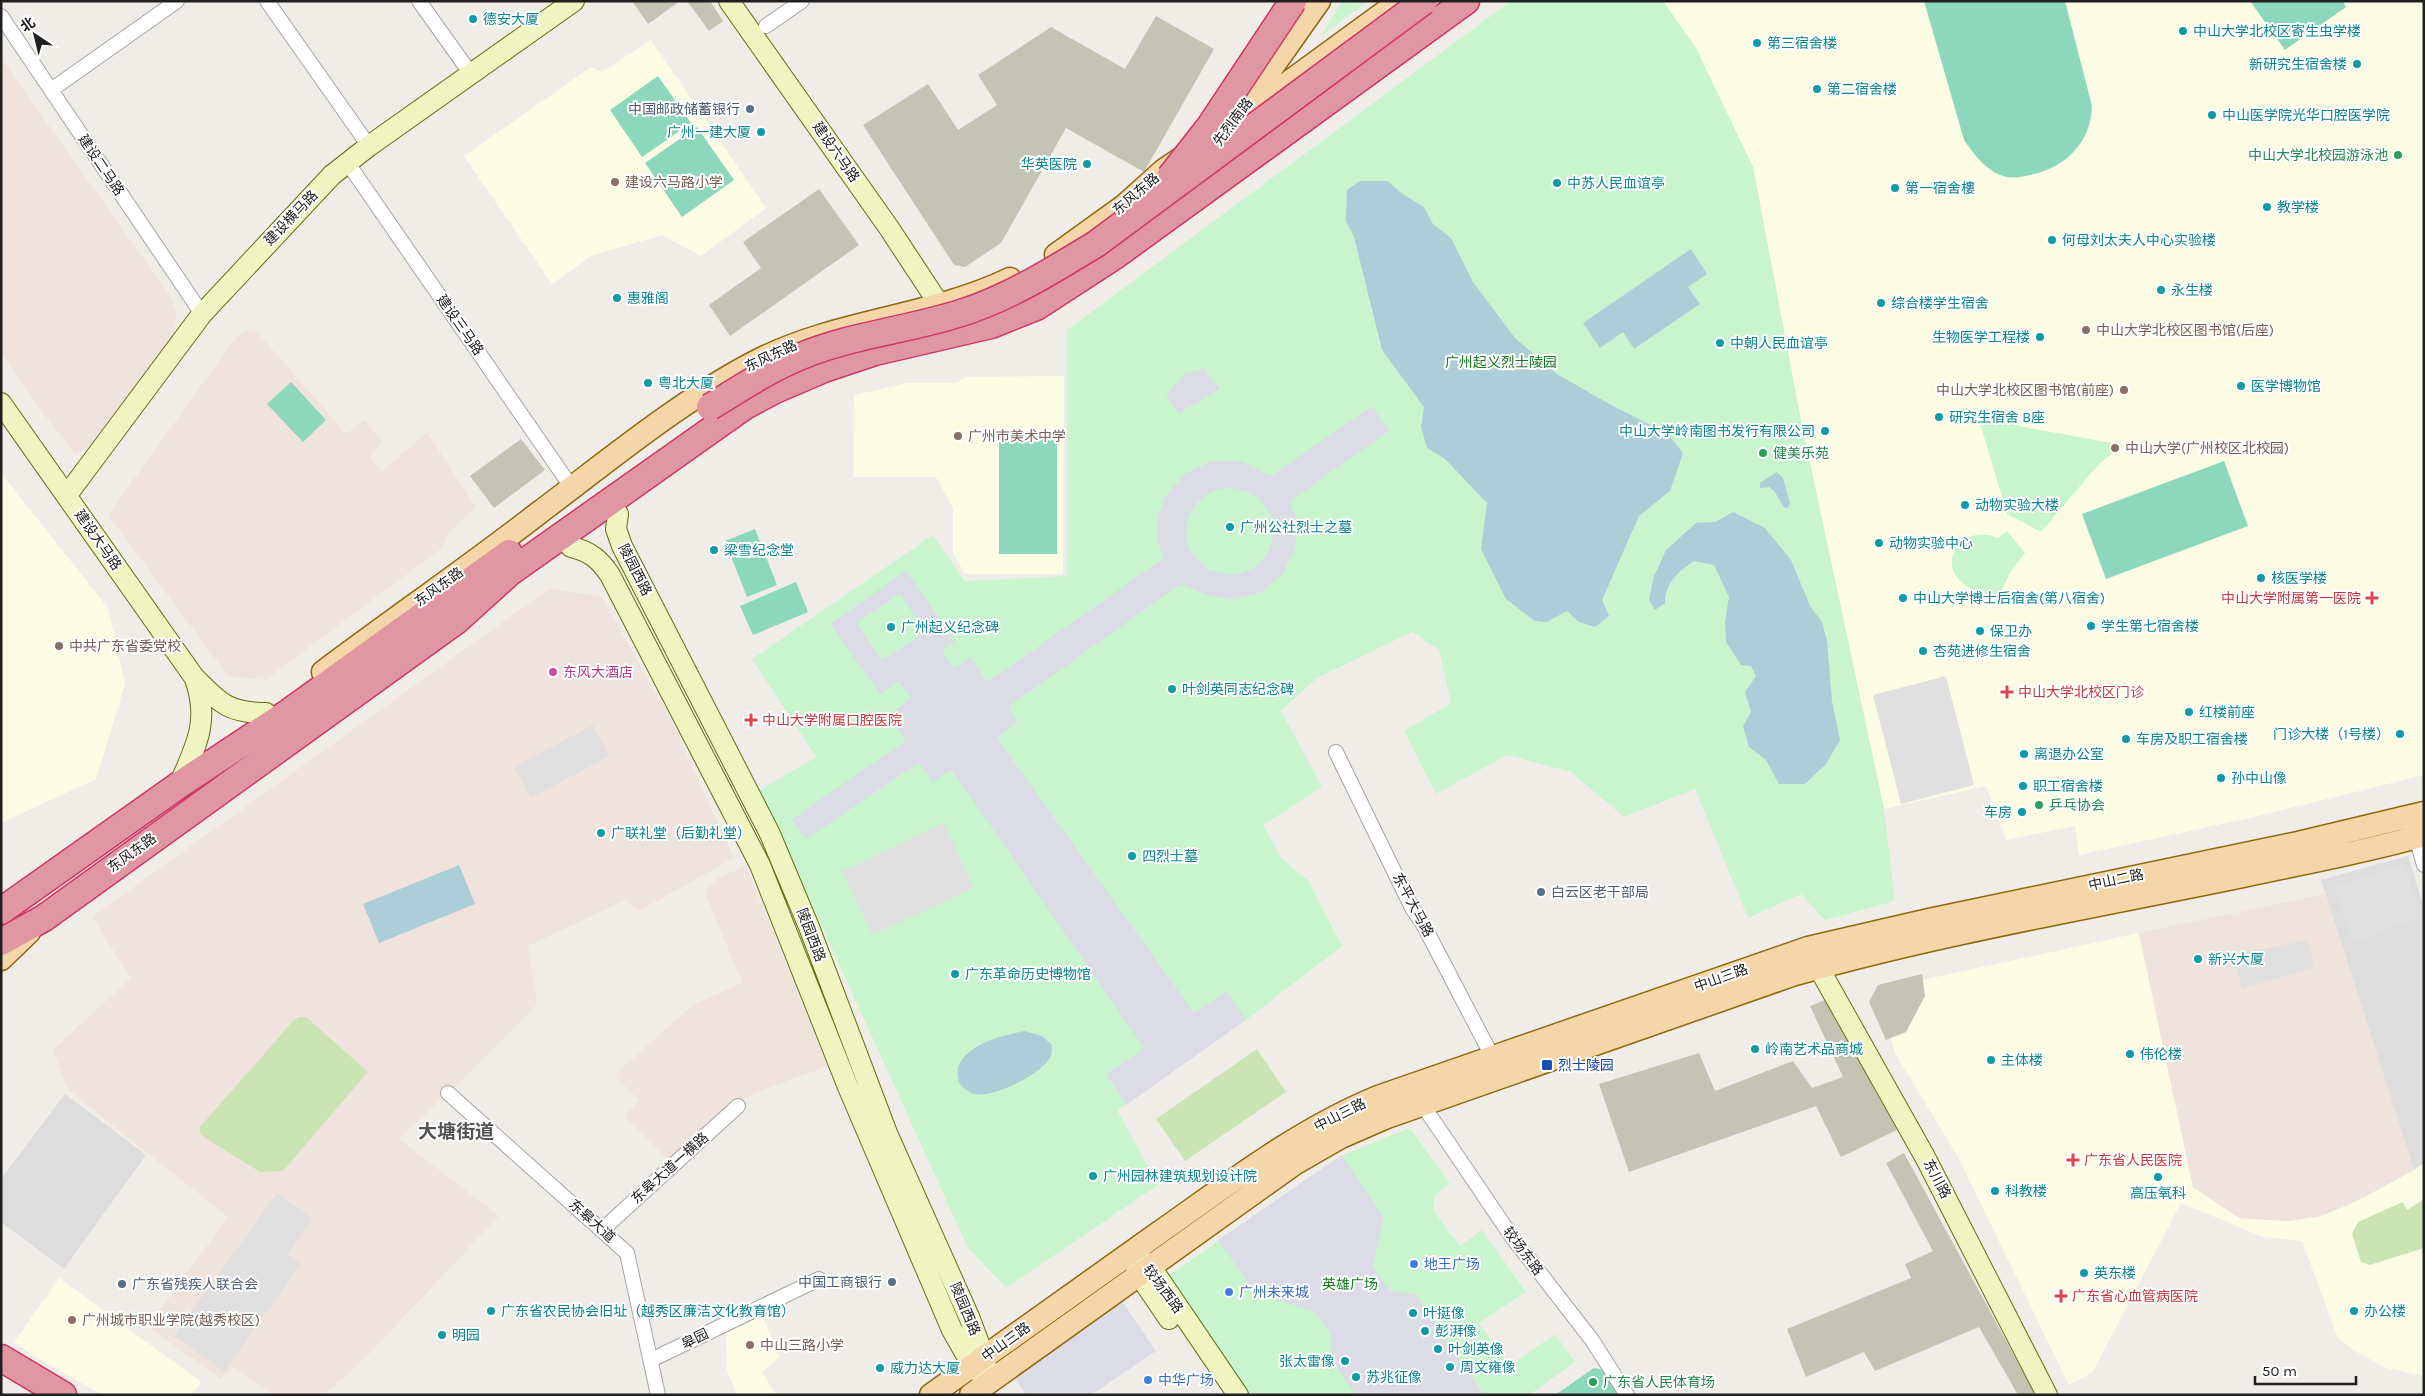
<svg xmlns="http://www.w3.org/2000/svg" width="2425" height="1396" font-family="Karla,'Noto Sans SC',sans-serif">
  <rect width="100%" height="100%" fill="#f0ede8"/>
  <path fill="#dedddd" d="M2408,856L2424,908V1163L2414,1170L2321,880Z
    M65,1094L146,1155L64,1269L1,1222V1179Z"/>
  <path fill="#fcfce4" d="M1663,1H2424V775L2254,817L2079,855L2075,826L2006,840L1986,786L1884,809L1801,421L1753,167Z
    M651,40L766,208L701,256L662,235L591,256L552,284L464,156L591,67L602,72Z
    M1064,376L1063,574H965L953,553V508L936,477H853L854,395L908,383H955L966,377Z
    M1,473L108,608L125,684L96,779L1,823Z
    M2139,933L2193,1187L2239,1218L2288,1221L2321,1216L2357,1201L2414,1170L2424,1163V1376L2386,1368L2355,1351L2338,1338L2302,1241L2263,1237L2181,1203L2092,1373L2069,1385L1958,1157L1895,1053L1877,990Z
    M59,1278L201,1382L192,1395H103L37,1358L14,1342Z
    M762,1316L780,1357L762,1372L776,1395H733L736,1392L727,1371L726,1333Z"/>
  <path fill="#f0e2dc" d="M1,58L170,296L176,311L175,332L165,348L101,436L76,455L43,413L1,352Z
    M253,327L346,434L364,420L383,442L369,456L382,472L427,432L476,507L449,532L442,548L265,680L228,676L108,515L232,343L243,332Z
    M549,589L601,596L671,720L734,858L639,911L625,900L528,946L537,1004L458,1084L399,1139L499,1216L367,1356L324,1395H273L233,1366L221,1379L148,1327L228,1217L67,1089L53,1050L131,978L92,917Z
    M746,866L827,1066L753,1094L723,1110L670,1161L625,1117L639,1100L614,1075L693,1005L742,983L706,894L709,886L720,877Z
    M2325,894L2414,1170L2357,1201L2321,1216L2288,1221L2239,1218L2193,1187L2139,933Z"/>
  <path fill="#c3c4b4" d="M632,1H680L648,24Z
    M687,1H710L723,21L709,31Z
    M1156,16L1214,49L1144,172L1066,128L1001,243L965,267L954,265L863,125L928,84L958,130L997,105L978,75L1051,27L1125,69Z
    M819,189L859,245L730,336L709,305L761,268L743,242Z
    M521,439L545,470L494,508L470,476Z
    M1922,974L1925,996L1906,1032L1886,1040L1869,1002L1878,985Z
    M1825,1000L1897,1130L1841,1157L1816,1106L1629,1172L1599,1084L1699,1053L1715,1091L1793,1061L1812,1088L1843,1077L1810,1006Z
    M1904,1153L2035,1394L2018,1395L1979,1327L1875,1371L1864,1352L1806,1377L1787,1329L1911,1278L1905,1264L1933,1251L1886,1163Z"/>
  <path fill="#cae5b3" d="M299,1017H306L368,1072L283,1171L260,1172L210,1141L201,1134L199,1128L293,1021Z
    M1257,1049L1286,1092L1185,1161L1156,1119Z
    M2424,1199V1248L2370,1265L2361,1262L2352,1234L2358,1222L2403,1202L2407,1210Z"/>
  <path fill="#c9f5ce" d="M1342,1H1368L1321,36Z
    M1511,1H1663L1696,48L1753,167L1801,421L1884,809L1895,901L1825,920L1801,894L1748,918L1695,789L1624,817L1571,772L1507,755L1436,794L1404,731L1451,703L1439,650L1412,632L1317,678L1281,711L1322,787L1263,825L1281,858L1308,880L1342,946L1246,1020L1117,1110L1158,1185L1006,1288L968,1248L760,790L816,757L752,659L933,535L965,581L1067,576V330Z
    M1978,416L2019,426L2123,445L2099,464L2041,532L2007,514Z
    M2007,531L2025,553L2011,571L1998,597C1987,593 1971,591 1962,583C1936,559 1965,523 1998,538Z
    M1410,1128L1450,1184L1435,1195L1433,1210L1460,1246L1482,1230L1526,1292L1479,1323L1510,1366L1555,1334L1575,1362L1529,1395H1252L1169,1275L1342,1155Z"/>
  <path fill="#8dd7bd" d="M1924,1H2065L2092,106C2091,143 2065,168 2030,175C2021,177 2012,179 2003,176C1985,170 1974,154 1964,140Z
    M2250,1H2343L2346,7L2285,50Z
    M658,76L691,123L642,157L610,110Z
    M697,127L734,180L682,217L645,163Z
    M291,382L326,420L303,442L267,404Z
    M999,436H1057V554H999Z
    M2224,461L2248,526L2106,579L2082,514Z
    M755,529L777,585L747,597L725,541Z
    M796,582L808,612L753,635L740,606Z
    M1594,1368L1605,1370L1622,1395H1555Z"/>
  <path fill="#e0e0e0" d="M1946,676L1974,785L1901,804L1873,695Z
    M593,725L609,756L531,798L514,767Z
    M944,823L974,888L872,935L842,871Z
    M2404,864L2422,917L2352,942L2334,888Z
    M2308,940L2314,968L2242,988L2233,955Z
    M277,1193L313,1218L288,1255L301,1264L224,1371L174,1336Z"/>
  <path fill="#dcdce6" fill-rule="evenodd" d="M1204,368L1220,389L1179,413L1166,396L1184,374Z
    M1372,406L1389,431L1290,501L1297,519L1295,548L1283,574L1261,592L1233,600L1207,595L1183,585L1175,588L1008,707L1018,722L997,738L1194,1013L1226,991L1246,1020L1126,1105L1106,1074L1144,1048L952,770L933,782L919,763L806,839L798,829L792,819L906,741L888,716L911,698L899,681L880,694L830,624L906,571L955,641L942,651L954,668L970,657L988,682L1164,558L1157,541L1158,515L1168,492L1186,473L1212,461H1241L1271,476ZM1232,488L1245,491L1257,497L1266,508L1272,520L1273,534L1270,547L1263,559L1253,568L1239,574H1224L1210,570L1198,561L1189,548L1186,534L1188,519L1195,505L1206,495L1218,489ZM900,594L925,632L882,660L857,623Z
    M1342,1155L1384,1217L1373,1266L1391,1291L1415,1294L1484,1395H1356L1332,1360L1330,1333L1315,1312L1255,1293L1218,1240Z
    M1122,1301L1156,1351L1091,1395H1026L1013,1375Z"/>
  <path fill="#acced9" d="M1360,181H1387L1403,194L1424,207L1433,224L1451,238L1473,282L1515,338L1557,374L1611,405L1668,434L1683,453L1670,491L1639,516L1602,600L1609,616L1595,627L1579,622L1567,611L1547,622L1535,621L1506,599L1481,549L1487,503L1445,459L1427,448L1421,427L1424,407L1382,350L1354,237L1346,221L1347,190Z
    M1691,249L1707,274L1688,287L1700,304L1634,349L1623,332L1600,348L1583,323Z
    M1777,472L1783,478L1790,503L1788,508L1784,507L1774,491L1769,487L1760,488V483Z
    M1733,512L1765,528L1791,560L1810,606L1822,622L1827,641L1832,701L1840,740L1826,764L1805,784H1779L1766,760L1749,747L1743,726L1751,712L1745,692L1756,676L1751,666L1741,665L1726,642L1725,622L1729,597L1714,565L1694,561C1678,572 1665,583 1665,603L1655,610L1649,600L1654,576L1666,550L1696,523L1715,522Z
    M459,865L475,904L379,943L363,904Z
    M1024,1031L1042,1036L1052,1045C1052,1048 1052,1053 1051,1056C1043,1074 989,1101 971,1093C967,1091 962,1086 959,1083C958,1078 957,1071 958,1067C968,1043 1002,1036 1024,1031Z"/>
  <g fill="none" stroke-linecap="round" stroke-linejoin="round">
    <g stroke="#a4a4a4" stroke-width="16">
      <path id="street" d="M267,1L369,146
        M419,1L471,74
        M1,16L202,314
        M766,26L802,1
        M51,90L177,1
        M347,162L572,488
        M1336,752L1412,908L1423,924L1492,1056
        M2416,837L2424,865
        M448,1093L627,1253L658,1395
        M1422,1104L1512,1237L1592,1340L1627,1395
        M602,1230L738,1106
        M651,1360L819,1279"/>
    </g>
    <g stroke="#62700f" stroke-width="22">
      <path id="secondary" d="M729,1L889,228L939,304L951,313
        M1,403L194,677C220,703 228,713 266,713
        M67,495L202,314L332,175L369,146L574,1
        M618,514L616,529L622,546L770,834L809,927L887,1133L970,1319L984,1357L989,1382
        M571,547C590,551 600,560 610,575L760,865L848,1087L952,1330L972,1365L984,1377
        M179,785C196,746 210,721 195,679
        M1811,954L1925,1157L2047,1395
        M1131,1252L1151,1267L1238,1395
        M1134,1261L1139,1275L1169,1319"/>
    </g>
    <g stroke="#8f680e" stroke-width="25">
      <path id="primary" d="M1245,106L1319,1
        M1056,255L1124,206L1164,170L1233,123L1400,1
        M323,672C395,618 469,567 540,512C608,461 685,397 761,359C840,320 931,317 1010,279
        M1,959L29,932
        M931,1395C1007,1341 1083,1286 1160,1232C1230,1183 1298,1130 1378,1097L1808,948L1929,920L2298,843L2424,813
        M971,1395L1294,1164L1341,1137L1387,1117L1792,975C1940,933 2093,907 2243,876C2303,863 2364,852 2424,835"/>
    </g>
    <g stroke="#cc3766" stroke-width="29">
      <path id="highway" d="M1,911L179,785L289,712L509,553
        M1,942L44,918L456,621L509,573L745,406L775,390L824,369L875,352L991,325L1036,307L1116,255L1466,1
        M1,1358L63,1395"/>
    </g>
    <use href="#street" stroke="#fff" stroke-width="14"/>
    <use href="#secondary" stroke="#f0f4c1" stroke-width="20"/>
    <use href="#primary" stroke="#f4d6a9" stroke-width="22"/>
    <use href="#highway" stroke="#e097a2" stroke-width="26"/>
    <g stroke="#cc3766" stroke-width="29" stroke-linecap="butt">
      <path id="highway-bridge" d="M1170,177L1210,126L1293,1
        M710,407C739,389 768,370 799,357C851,335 908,330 961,313C1009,298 1053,270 1096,244L1424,1"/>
    </g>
    <use href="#highway-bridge" stroke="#e097a2" stroke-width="26"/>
  </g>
  <g fill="#0f9aa8" stroke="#fff" stroke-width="2">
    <circle cx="473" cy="19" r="5"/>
    <circle cx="2183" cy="31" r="5"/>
    <circle cx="1757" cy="43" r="5"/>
    <circle cx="2357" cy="64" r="5"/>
    <circle cx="1817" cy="89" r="5"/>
    <circle cx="2212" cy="115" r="5"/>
    <circle cx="761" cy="132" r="5"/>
    <circle cx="1087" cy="164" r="5"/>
    <circle cx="1557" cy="183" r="5"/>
    <circle cx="1895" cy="188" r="5"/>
    <circle cx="2267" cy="207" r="5"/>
    <circle cx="2052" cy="240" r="5"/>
    <circle cx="2161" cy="290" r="5"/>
    <circle cx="617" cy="298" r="5"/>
    <circle cx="1881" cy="303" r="5"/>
    <circle cx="2040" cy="337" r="5"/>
    <circle cx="1720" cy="343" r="5"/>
    <circle cx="648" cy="383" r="5"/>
    <circle cx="2241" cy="386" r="5"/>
    <circle cx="1939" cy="417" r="5"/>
    <circle cx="1825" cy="431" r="5"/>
    <circle cx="1965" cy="505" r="5"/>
    <circle cx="1230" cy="527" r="5"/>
    <circle cx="1879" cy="543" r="5"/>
    <circle cx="714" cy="550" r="5"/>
    <circle cx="2261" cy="578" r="5"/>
    <circle cx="1903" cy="598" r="5"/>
    <circle cx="2091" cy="626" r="5"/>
    <circle cx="891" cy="627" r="5"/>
    <circle cx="1980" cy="631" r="5"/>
    <circle cx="1923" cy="651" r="5"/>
    <circle cx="1172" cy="689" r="5"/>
    <circle cx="2189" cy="712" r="5"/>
    <circle cx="2400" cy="734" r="5"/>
    <circle cx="2126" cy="739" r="5"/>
    <circle cx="2024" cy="754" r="5"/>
    <circle cx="2221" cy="778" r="5"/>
    <circle cx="2023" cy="786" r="5"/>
    <circle cx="2022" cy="812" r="5"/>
    <circle cx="601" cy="833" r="5"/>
    <circle cx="1132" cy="856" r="5"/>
    <circle cx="2198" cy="959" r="5"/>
    <circle cx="955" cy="974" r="5"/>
    <circle cx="1755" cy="1049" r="5"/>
    <circle cx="2130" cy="1054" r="5"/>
    <circle cx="1991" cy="1060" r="5"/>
    <circle cx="1093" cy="1176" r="5"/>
    <circle cx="2158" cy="1177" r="5"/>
    <circle cx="1995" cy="1191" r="5"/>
    <circle cx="2084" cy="1273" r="5"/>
    <circle cx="491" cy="1311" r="5"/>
    <circle cx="2354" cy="1311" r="5"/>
    <circle cx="1413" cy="1313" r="5"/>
    <circle cx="1425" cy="1331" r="5"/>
    <circle cx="442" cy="1335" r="5"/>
    <circle cx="1438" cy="1349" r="5"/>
    <circle cx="1345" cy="1361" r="5"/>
    <circle cx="1450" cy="1367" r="5"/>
    <circle cx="880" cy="1368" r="5"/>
    <circle cx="1356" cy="1377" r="5"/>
  </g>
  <g fill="#5c6f8a" stroke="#fff" stroke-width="2">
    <circle cx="750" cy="109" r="5"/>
    <circle cx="1541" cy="892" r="5"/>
    <circle cx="892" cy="1282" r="5"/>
    <circle cx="122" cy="1284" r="5"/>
  </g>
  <g fill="#2e9e5b" stroke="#fff" stroke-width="2">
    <circle cx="2398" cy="155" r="5"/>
    <circle cx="1763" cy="453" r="5"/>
    <circle cx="2039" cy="805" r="5"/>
    <circle cx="1593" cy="1382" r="5"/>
  </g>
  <g fill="#8d6e63" stroke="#fff" stroke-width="2">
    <circle cx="615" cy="182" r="5"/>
    <circle cx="2086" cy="330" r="5"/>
    <circle cx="2124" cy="390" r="5"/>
    <circle cx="958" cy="436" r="5"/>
    <circle cx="2115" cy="448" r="5"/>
    <circle cx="59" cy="646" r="5"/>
    <circle cx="72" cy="1320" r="5"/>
    <circle cx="750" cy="1345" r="5"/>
  </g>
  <g fill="#e0444e" stroke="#fff" stroke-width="2">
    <path d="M2369.5 590.5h5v5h5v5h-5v5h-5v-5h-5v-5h5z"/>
    <path d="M2004.5 684.5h5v5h5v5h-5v5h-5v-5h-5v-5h5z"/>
    <path d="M748.5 712.5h5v5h5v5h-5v5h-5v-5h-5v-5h5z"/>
    <path d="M2070.5 1152.5h5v5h5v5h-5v5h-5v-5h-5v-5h5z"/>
    <path d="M2058.5 1288.5h5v5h5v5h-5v5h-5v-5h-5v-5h5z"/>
  </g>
  <circle fill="#d1479c" stroke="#fff" stroke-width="2" cx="553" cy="672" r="5"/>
  <rect fill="#1a4fb4" stroke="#fff" stroke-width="2" x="1541" y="1059" width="12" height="12" rx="2.5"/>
  <g fill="#3f7fe0" stroke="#fff" stroke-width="2">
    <circle cx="1414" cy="1264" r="5"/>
    <circle cx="1229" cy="1292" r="5"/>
    <circle cx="1148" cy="1380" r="5"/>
  </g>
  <g text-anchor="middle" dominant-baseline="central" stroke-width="4" stroke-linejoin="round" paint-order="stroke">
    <g font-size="14" fill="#0d838f" stroke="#fff" text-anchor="start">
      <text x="483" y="19">德安大厦</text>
      <text x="2193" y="31">中山大学北校区寄生虫学楼</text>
      <text x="1767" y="43">第三宿舍楼</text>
      <text x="2347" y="64" text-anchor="end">新研究生宿舍楼</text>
      <text x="1827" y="89">第二宿舍楼</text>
      <text x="2222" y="115">中山医学院光华口腔医学院</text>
      <text x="751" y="132" text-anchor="end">广州一建大厦</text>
      <text x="1077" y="164" text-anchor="end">华英医院</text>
      <text x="1567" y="183">中苏人民血谊亭</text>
      <text x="1905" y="188">第一宿舍樓</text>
      <text x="2277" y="207">教学楼</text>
      <text x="2062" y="240">何母刘太夫人中心实验楼</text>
      <text x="2171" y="290">永生楼</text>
      <text x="627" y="298">惠雅阁</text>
      <text x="1891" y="303">综合楼学生宿舍</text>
      <text x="2030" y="337" text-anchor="end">生物医学工程楼</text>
      <text x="1730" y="343">中朝人民血谊亭</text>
      <text x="658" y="383">粤北大厦</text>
      <text x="2251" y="386">医学博物馆</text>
      <text x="1949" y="417">研究生宿舍 B座</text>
      <text x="1815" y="431" text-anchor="end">中山大学岭南图书发行有限公司</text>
      <text x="1975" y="505">动物实验大楼</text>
      <text x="1240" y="527">广州公社烈士之墓</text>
      <text x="1889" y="543">动物实验中心</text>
      <text x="724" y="550">梁雪纪念堂</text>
      <text x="2271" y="578">核医学楼</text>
      <text x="1913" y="598">中山大学博士后宿舍(第八宿舍)</text>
      <text x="2101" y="626">学生第七宿舍楼</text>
      <text x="901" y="627">广州起义纪念碑</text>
      <text x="1990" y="631">保卫办</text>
      <text x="1933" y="651">杏苑进修生宿舍</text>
      <text x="1182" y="689">叶剑英同志纪念碑</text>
      <text x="2199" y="712">红楼前座</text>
      <text x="2390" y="734" text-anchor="end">门诊大楼（1号楼）</text>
      <text x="2136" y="739">车房及职工宿舍楼</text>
      <text x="2034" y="754">离退办公室</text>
      <text x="2231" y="778">孙中山像</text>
      <text x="2033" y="786">职工宿舍楼</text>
      <text x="2012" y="812" text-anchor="end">车房</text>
      <text x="611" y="833">广联礼堂（后勤礼堂）</text>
      <text x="1142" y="856">四烈士墓</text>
      <text x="2208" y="959">新兴大厦</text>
      <text x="965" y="974">广东革命历史博物馆</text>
      <text x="1765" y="1049">岭南艺术品商城</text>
      <text x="2140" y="1054">伟伦楼</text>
      <text x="2001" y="1060">主体楼</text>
      <text x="1103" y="1176">广州园林建筑规划设计院</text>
      <text x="2005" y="1191">科教楼</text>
      <text x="2158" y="1193" text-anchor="middle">高压氧科</text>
      <text x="2094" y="1273">英东楼</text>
      <text x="501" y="1311">广东省农民协会旧址（越秀区廉洁文化教育馆）</text>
      <text x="2364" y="1311">办公楼</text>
      <text x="1423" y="1313">叶挺像</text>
      <text x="1435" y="1331">彭湃像</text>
      <text x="452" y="1335">明园</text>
      <text x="1448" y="1349">叶剑英像</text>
      <text x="1335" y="1361" text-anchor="end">张太雷像</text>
      <text x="1460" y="1367">周文雍像</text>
      <text x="890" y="1368">威力达大厦</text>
      <text x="1366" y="1377">苏兆征像</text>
    </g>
    <g font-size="14" fill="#4e5e75" stroke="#fff" text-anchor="end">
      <text x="740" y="109">中国邮政储蓄银行</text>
      <text x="1551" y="892" text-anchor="start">白云区老干部局</text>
      <text x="882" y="1282">中国工商银行</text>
      <text x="132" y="1284" text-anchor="start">广东省残疾人联合会</text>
    </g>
    <g font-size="14" fill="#202020" stroke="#fff">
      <text transform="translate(1233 122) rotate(-53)">先烈南路</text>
      <text transform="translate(836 152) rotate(55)">建设六马路</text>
      <text transform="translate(101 165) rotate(56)">建设二马路</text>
      <text transform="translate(1136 194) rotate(-41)">东风东路</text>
      <text transform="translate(291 218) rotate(-46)">建设横马路</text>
      <text transform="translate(460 325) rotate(55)">建设三马路</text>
      <text transform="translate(771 356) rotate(-25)">东风东路</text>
      <text transform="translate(98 540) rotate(55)">建设大马路</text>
      <text transform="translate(635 570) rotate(63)">陵园西路</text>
      <text transform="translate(439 587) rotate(-36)">东风东路</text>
      <text transform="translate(132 853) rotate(-36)">东风东路</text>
      <text transform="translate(2116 880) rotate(-12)">中山二路</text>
      <text transform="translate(1413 905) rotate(62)">东平大马路</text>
      <text transform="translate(811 935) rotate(69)">陵园西路</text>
      <text transform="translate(1721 978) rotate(-20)">中山三路</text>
      <text transform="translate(1340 1115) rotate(-27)">中山三路</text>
      <text transform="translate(670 1168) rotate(-42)">东皋大道一横路</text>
      <text transform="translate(1937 1179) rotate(62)">东川路</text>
      <text transform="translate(592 1221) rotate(42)">东皋大道</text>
      <text transform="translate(1523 1251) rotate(53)">较场东路</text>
      <text transform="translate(1163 1289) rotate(53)">较场西路</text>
      <text transform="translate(965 1309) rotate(67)">陵园西路</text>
      <text transform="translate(695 1339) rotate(-26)">皋园</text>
      <text transform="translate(1006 1342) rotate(-36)">中山三路</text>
    </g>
    <g font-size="14" fill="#27864d" stroke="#fff" text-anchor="start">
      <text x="2388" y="155" text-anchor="end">中山大学北校园游泳池</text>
      <text x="1773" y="453">健美乐苑</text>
      <text x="2049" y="805">乒乓协会</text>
      <text x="1603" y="1382">广东省人民体育场</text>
    </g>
    <g font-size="14" fill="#785e54" stroke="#fff" text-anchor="start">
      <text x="625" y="182">建设六马路小学</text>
      <text x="2096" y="330">中山大学北校区图书馆(后座)</text>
      <text x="2114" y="390" text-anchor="end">中山大学北校区图书馆(前座)</text>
      <text x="968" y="436">广州市美术中学</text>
      <text x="2125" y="448">中山大学(广州校区北校园)</text>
      <text x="69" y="646">中共广东省委党校</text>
      <text x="82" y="1320">广州城市职业学院(越秀校区)</text>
      <text x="760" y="1345">中山三路小学</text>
    </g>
    <g font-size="14" fill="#167721" stroke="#fff">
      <text x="1501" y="362">广州起义烈士陵园</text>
      <text x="1350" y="1284">英雄广场</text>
    </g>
    <g font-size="14" fill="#be3a42" stroke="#fff" text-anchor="start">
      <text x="2361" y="598" text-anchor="end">中山大学附属第一医院</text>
      <text x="2018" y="692">中山大学北校区门诊</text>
      <text x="762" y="720">中山大学附属口腔医院</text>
      <text x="2084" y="1160">广东省人民医院</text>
      <text x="2072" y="1296">广东省心血管病医院</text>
    </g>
    <g font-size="14" fill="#b23c85" stroke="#fff" text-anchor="start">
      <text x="563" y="672">东风大酒店</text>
    </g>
    <g font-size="14" fill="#164399" stroke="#fff" text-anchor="start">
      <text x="1558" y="1065">烈士陵园</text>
    </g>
    <g font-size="14" fill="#366cbe" stroke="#fff" text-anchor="start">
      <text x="1424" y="1264">地王广场</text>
      <text x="1239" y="1292">广州未来城</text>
      <text x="1158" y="1380">中华广场</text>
    </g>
    <g font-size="19" font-weight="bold" fill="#535353" stroke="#fff">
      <text x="456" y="1132">大塘街道</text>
    </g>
  </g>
  <rect width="2425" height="1396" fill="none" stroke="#202020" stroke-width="5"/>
  <g transform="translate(35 35) rotate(325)" stroke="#ffffff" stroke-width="4" paint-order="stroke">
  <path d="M0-4L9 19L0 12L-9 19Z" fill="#202020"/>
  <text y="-8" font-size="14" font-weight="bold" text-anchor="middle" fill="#202020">北</text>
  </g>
  <path d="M2255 1376v8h101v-8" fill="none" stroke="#202020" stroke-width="2.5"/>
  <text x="2262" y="1376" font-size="15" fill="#202020" stroke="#ffffff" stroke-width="4" paint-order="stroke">50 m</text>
</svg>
